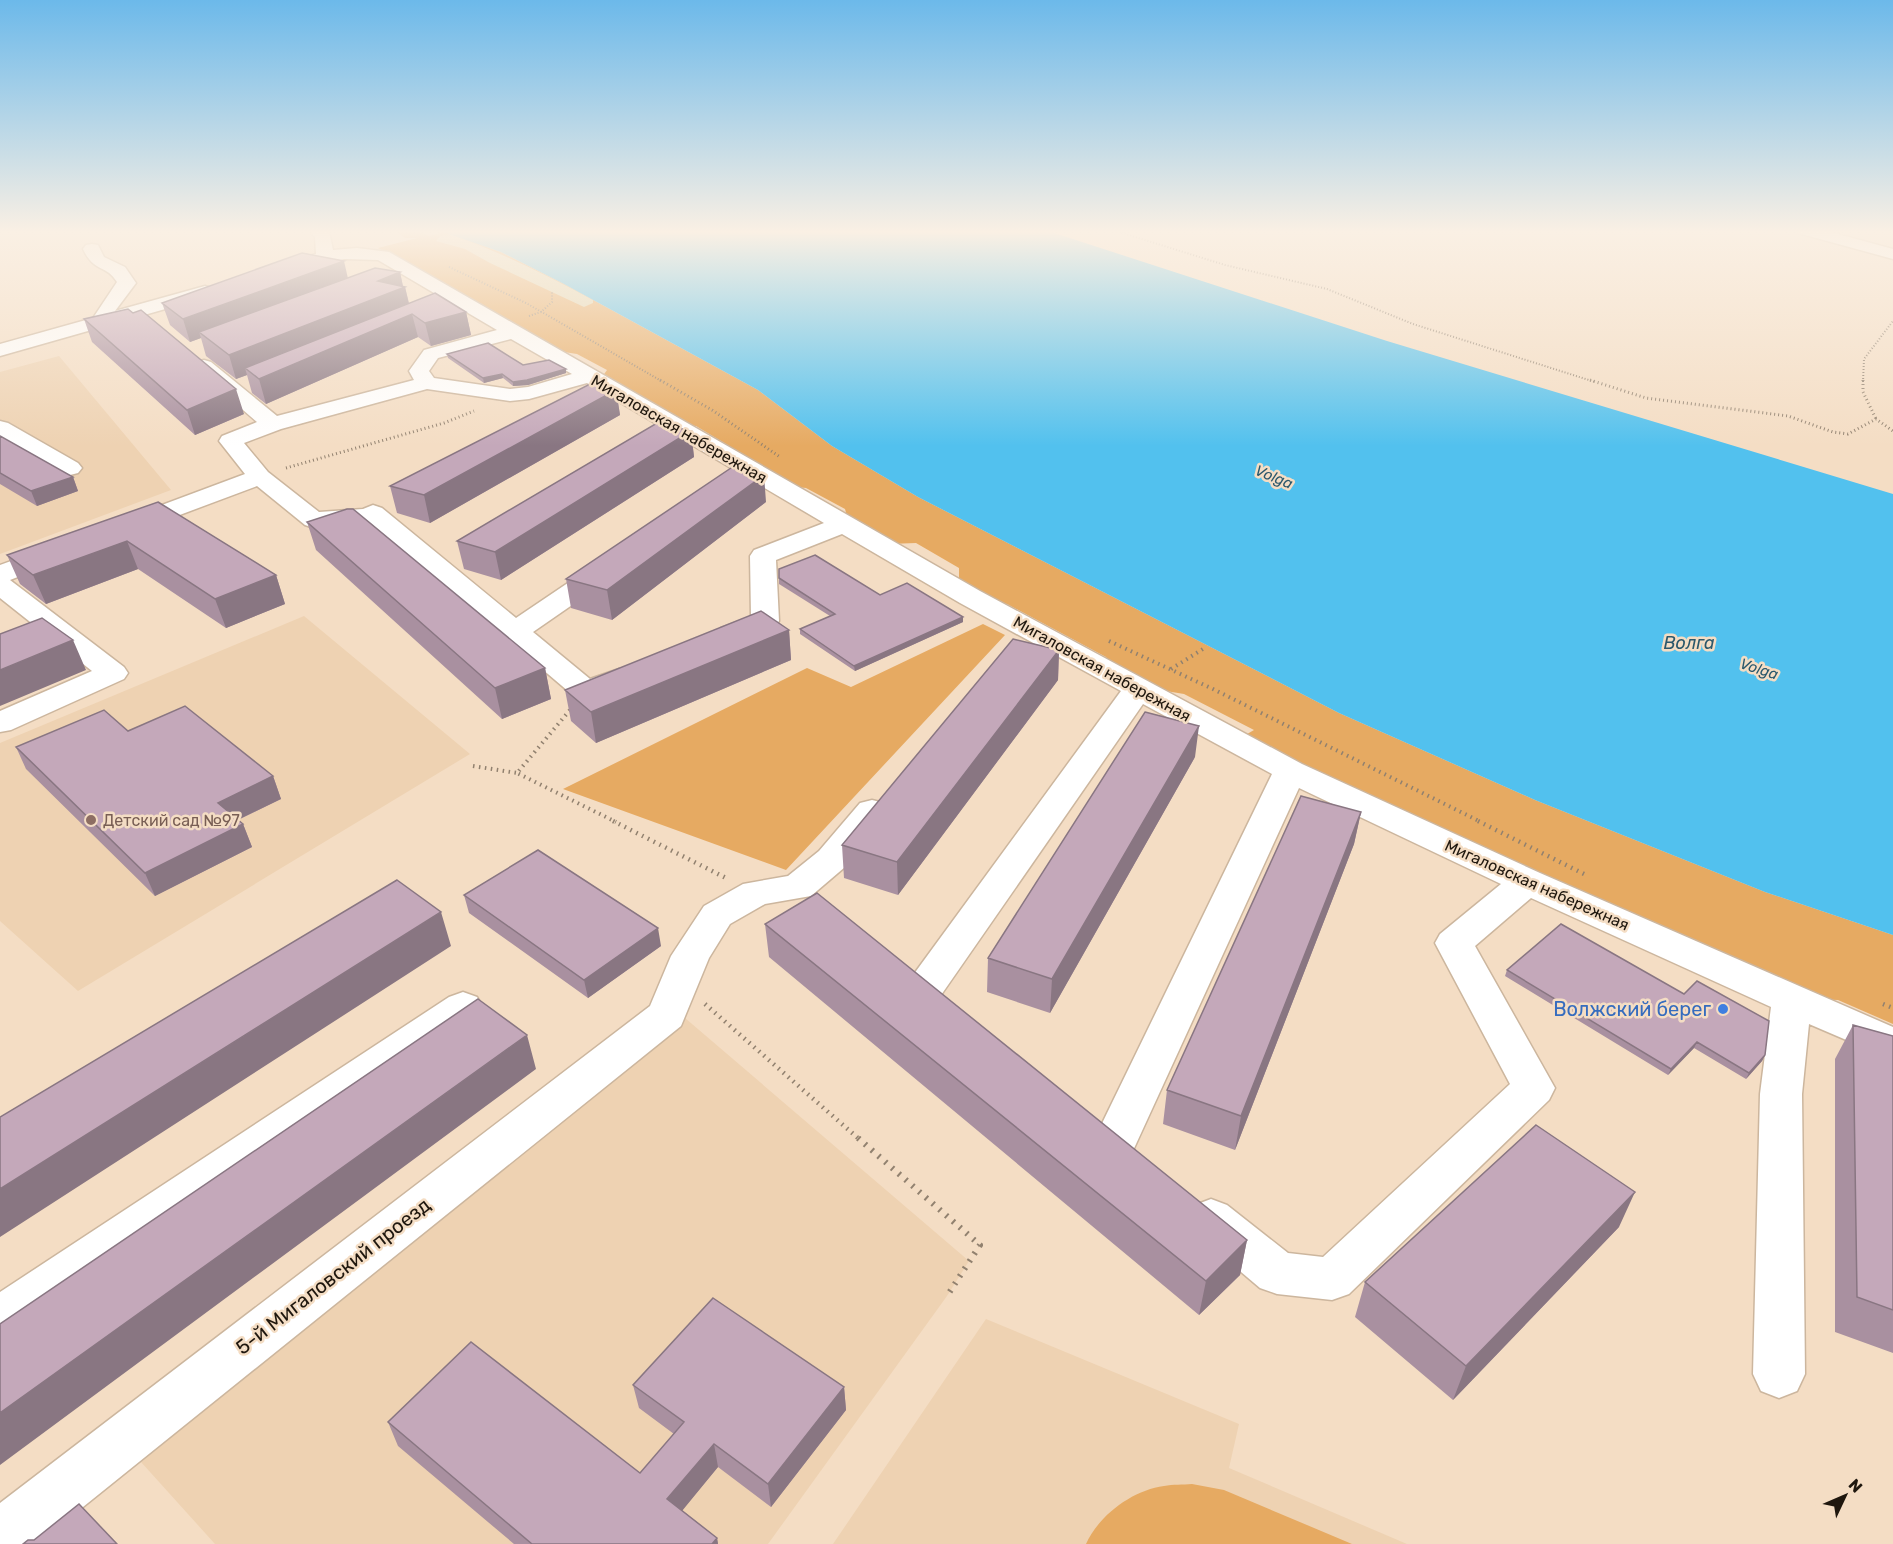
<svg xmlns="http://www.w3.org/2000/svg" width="1893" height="1544" font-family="Rubik,sans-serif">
  <rect width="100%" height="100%" fill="#f4ddc4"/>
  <path fill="#eed2b2" d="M59,356L171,490L0,554V372Z
    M304,616L470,754L78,991L0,921V743Z
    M685,1018L969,1261L947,1296L768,1544H215L141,1462Z
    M986,1319L1239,1424L1229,1468L1407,1544H833Z"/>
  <path fill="#e6aa62" d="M395,230H414L429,236L444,232L501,252L564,284L758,390L832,446L918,497L1339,713L1535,800L1765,892L1893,935V1024L1838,1000L1806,999L1242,737L1254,730L1184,694L1154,689L1113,669L1106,657L1007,604L988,602L959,585V568L916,543L889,544L847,516L845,509L806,488L787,486L760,470L756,462L696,426L684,425L602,377L607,370L577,354L564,352L378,248L417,238H405Z
    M983,624L1005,635L786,870L563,789L807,668L851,687Z
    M1192,1484L1224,1490L1352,1544H1086C1099,1515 1133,1490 1164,1486C1173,1484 1183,1485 1192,1484Z"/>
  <path fill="#e2d8b3" d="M450,234C500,252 547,275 593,300V303L584,307L490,263L465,249L436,241L440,236Z"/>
  <path fill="#52c1ee" d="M437,230H1045L1387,341L1893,494V935L1765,892L1535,800L1339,713L918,497L832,446L758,390L564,284L501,252Z"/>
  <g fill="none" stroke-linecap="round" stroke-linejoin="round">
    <g stroke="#ccb69e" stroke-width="3">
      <path id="minor" d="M308,230L329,231L333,250L357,248L389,252L980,591L1302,764L1540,873L1893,1027V1060L1809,1024L1802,1094L1805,1374L1797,1391L1779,1398L1761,1391L1753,1374L1760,1094L1771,1007L1531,898L1475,946L1555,1088L1549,1100L1349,1294L1332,1300L1277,1294L1260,1288L1195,1233L1188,1219L1195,1205L1211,1199L1227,1205L1288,1253L1323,1257L1510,1084L1435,943L1440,934L1501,884L1299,788L1131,1155L1115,1160L1099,1155L1093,1142L1272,774L1143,704L939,998L925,1002L911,998L905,988L911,978L1121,691L960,603L842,534L776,560L779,621L775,627L731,643L721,640L717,634L721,628L751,617L750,556L754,550L824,523L587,383L529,399L510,401L427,389L281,429L244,443L268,472L319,512L363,509L373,505L382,508L516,618L596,564L605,562L614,564L618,570L614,576L533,632L590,679L619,669L630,672L634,678C624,693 592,702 575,697L367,520L314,528L305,525L257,486L137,531L128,534L119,531L115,526L119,521L245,474L219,441L222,436L257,422L197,370L194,366L197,362L204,360L211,362L277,416L414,380L409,371L424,350L497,330L378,260L344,259L306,270L281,275L275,274L272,270L275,266L316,254L315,237ZM511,339L572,374L528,387L510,389L434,378L429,371L438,358Z
        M1796,230H1823L1893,249V259L1798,233Z
        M92,244L98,245L104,257L125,267L136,283L115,311L205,286L211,288L214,292L211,296L0,356V344L93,318L117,282C106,264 94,273 83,249L86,245Z
        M0,421L8,423L78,463L82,468L78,473L70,475L62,473L0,437Z
        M55,545L64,547L68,553L64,559L10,580L124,667L128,673L124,679L11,730L0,732V711L92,671L0,598V565Z
        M872,800L884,803L889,811L845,867L811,896L765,904L730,924L709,958L681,1026L37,1544H0V1503L650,1006L671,956L704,906L743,884L788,876L819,851L860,803Z
        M463,992L477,997L483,1007L477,1017L18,1336L0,1343V1292L449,997Z"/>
    </g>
    <path stroke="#91816f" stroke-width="2" stroke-dasharray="1 2" stroke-linecap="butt" d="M1113,230L1225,265L1327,289L1413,324L1595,382
      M449,267L526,303L663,382
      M529,316L541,312L552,302V291
      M1863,382L1864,359L1893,321"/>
    <path stroke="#91816f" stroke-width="3" stroke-dasharray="1 3" stroke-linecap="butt" d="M660,380L712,410L780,457
      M1590,380L1646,398L1788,416L1833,432L1848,434L1876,419L1893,431
      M1863,380V392L1876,419
      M286,468L444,423L474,411"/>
    <path stroke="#91816f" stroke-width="4" stroke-dasharray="1.5 4.5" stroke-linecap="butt" d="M1109,641L1213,689L1481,822
      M1171,669L1203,649
      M570,710L517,773L616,822
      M473,766L517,773"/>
    <path stroke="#91816f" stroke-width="4.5" stroke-dasharray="1.5 5" stroke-linecap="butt" d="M613,821L726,878
      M1478,821L1584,874
      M705,1004L859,1139
      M1883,1004L1893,1008"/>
    <path stroke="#91816f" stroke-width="6" stroke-dasharray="2 7" stroke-linecap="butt" d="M858,1138L980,1245L947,1296"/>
    <use href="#minor" fill="#fff" fill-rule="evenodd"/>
  </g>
  <path fill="#a990a0" d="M400,272L403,286L405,287L409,303L466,312L471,335L431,346L418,337L266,404L252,393L247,375L236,379L206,356L201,338L190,342L170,325L162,303Z
    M84,319L244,414L195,435L92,342Z
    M447,354L523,365L566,373L528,385L513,386L503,378L484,383L448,358Z
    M616,390L620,415L430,523L397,513L390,486Z
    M691,431L694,457L501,580L464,569L457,541Z
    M0,436L73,477L78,491L37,506L0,484Z
    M158,502L276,575L285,604L226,628L138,569L46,604L20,584L7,555Z
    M766,502L612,620L571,608L566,579Z
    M307,522L545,668L551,699L502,719L316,550Z
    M779,569L963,617V622L855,671L800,634V629L830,616L779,584Z
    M789,630L791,660L596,743L571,721L565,690Z
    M1059,650L1058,680L898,895L844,878L842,845Z
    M128,731L273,776L281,799L238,820L243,824L252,847L155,896L26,769L16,747Z
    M1195,757L1050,1013L987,992L988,958Z
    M1361,812L1354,844L1235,1150L1163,1124L1167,1090Z
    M464,895L661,946L588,998L469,913Z
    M765,924L1247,1240L1240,1275L1199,1315L769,957Z
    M1507,970L1765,1055L1762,1061L1746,1079L1694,1048L1668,1075L1505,976Z
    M1853,1025L1893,1036V1353L1835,1332V1059Z
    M1619,1227L1453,1400L1355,1317L1365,1282Z
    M633,1385L844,1387L846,1410L771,1507L718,1467L682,1510L717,1538L718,1544H514L398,1446L388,1422L640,1473L674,1434L639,1408Z"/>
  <path fill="#897682" d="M344,261L349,283L199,332L201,338L190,342L183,319Z
    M400,272L403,287H405L410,309L245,368L247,375L236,379L229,355L378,281Z
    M466,312L471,335L431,346L425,323Z
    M412,314L418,337L266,404L259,379Z
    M566,369V373L528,385L513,386V382Z
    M502,374L503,378L484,383L483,378Z
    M236,389L244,414L195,435L187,410Z
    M616,390L620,415L430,523L424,495Z
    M691,431L694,457L501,580L495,552Z
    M764,475L766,502L612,620L607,590Z
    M73,477L78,491L37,506L31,491Z
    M127,541L138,569L46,604L33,575Z
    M276,575L285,604L226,628L215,599Z
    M963,617V622L855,671L854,666Z
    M789,630L791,660L596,743L591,712Z
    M73,640L86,670L0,706V670Z
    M1059,650L1058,680L898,895L897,862Z
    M545,668L551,699L502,719L495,688Z
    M1199,726L1195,757L1050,1013L1052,979Z
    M273,776L281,799L227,825L218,803Z
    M1361,812L1354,844L1235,1150L1241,1116Z
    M243,824L252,847L155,896L145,873Z
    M441,912L451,946L0,1237V1189Z
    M658,928L661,946L588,998L584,980Z
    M527,1035L536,1069L0,1465V1413Z
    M1697,1042L1694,1048L1668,1075L1671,1069Z
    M1765,1055L1762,1061L1746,1079L1749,1073Z
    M1635,1192L1619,1227L1453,1400L1466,1366Z
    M1247,1240L1240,1275L1199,1315L1206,1281Z
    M844,1387L846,1410L771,1507L768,1484Z
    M714,1444L718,1467L673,1522L667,1499Z
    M717,1538L718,1544H712Z"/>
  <path fill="#c4a8ba" stroke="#897682" stroke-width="1.5" d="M302,253L344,261L183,319L162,303Z
    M375,268L400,272L378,281L405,287L229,355L199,332Z
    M435,293L466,312L425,323L412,314L259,379L245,368Z
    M128,309L133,313L141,310L236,389L187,410L84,319Z
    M488,343L523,365L549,360L566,369L527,380L513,382L502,374L483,378L447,354Z
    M590,384L616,390L424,495L390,486Z
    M657,423L691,431L495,552L457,541Z
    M0,436L73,477L31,491L0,473Z
    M731,468L764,475L607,590L566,579Z
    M158,502L276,575L215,599L127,541L33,575L7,555Z
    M347,509H353L545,668L495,688L307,522Z
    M815,555L880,595L907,583L963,617L854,666L800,629L835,614L779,578V569Z
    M761,611L789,630L591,712L565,690Z
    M42,618L73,640L0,670V634Z
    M1013,639L1059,650L897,862L842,845Z
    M185,706L273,776L218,803L243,824L145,873L16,747L104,710L128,731Z
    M1145,712L1199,726L1052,979L988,958Z
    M1301,796L1361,812L1241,1116L1167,1090Z
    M538,850L658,928L584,980L464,895Z
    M397,880L441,912L0,1189V1117Z
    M817,893L1247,1240L1206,1281L765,924Z
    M1561,924L1684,994L1697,981L1769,1021L1765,1055L1749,1073L1697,1042L1671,1069L1507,970Z
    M478,999L527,1035L0,1413V1324Z
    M1853,1025L1893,1036V1310L1857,1297Z
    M1536,1125L1635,1192L1466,1366L1365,1282Z
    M713,1298L844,1387L768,1484L714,1444L667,1499L717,1538L712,1544H532L388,1422L471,1342L640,1473L684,1422L633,1385Z
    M79,1504L117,1544H23L28,1540H34Z"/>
  <linearGradient id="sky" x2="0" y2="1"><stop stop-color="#6cb9ea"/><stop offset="0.52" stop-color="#faf0e4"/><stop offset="1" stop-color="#faf0e4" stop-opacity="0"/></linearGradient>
  <rect width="1893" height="446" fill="url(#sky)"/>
  <circle fill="#8d6e63" stroke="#f4ddc4" stroke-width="2" cx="91" cy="820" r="6"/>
  <circle fill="#3f7fe0" stroke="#f4ddc4" stroke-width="2" cx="1723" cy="1009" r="6"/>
  <g text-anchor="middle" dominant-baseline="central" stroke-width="5" stroke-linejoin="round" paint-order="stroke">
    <g font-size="15" font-style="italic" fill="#2b586c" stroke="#f4ddc4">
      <text transform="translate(1274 477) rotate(22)">Volga</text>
      <text transform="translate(1759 669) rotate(18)">Volga</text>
    </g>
    <g font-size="16" fill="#1f170e" stroke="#f4ddc4">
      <text transform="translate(679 429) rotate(30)">Мигаловская набережная</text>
      <text transform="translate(1102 669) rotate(29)">Мигаловская набережная</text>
      <text transform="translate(1537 885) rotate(24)">Мигаловская набережная</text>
    </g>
    <g font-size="16" fill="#785e54" stroke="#f4ddc4" text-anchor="start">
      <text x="103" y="820">Детский сад №97</text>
    </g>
    <g font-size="18" font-style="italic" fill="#2b586c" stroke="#f4ddc4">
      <text x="1689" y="643">Волга</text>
    </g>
    <g font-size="20" fill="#366cbe" stroke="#f4ddc4" text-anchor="end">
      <text x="1711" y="1009">Волжский берег</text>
    </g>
    <g font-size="20" fill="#1f170e" stroke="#f4ddc4">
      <text transform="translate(333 1276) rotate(-38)">5-й Мигаловский проезд</text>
    </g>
  </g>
  <g transform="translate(1845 1496) rotate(46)" stroke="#f4ddc4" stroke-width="4.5" paint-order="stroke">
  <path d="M0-4.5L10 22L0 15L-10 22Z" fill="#1f170e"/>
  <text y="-9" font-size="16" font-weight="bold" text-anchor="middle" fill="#1f170e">N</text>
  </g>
</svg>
